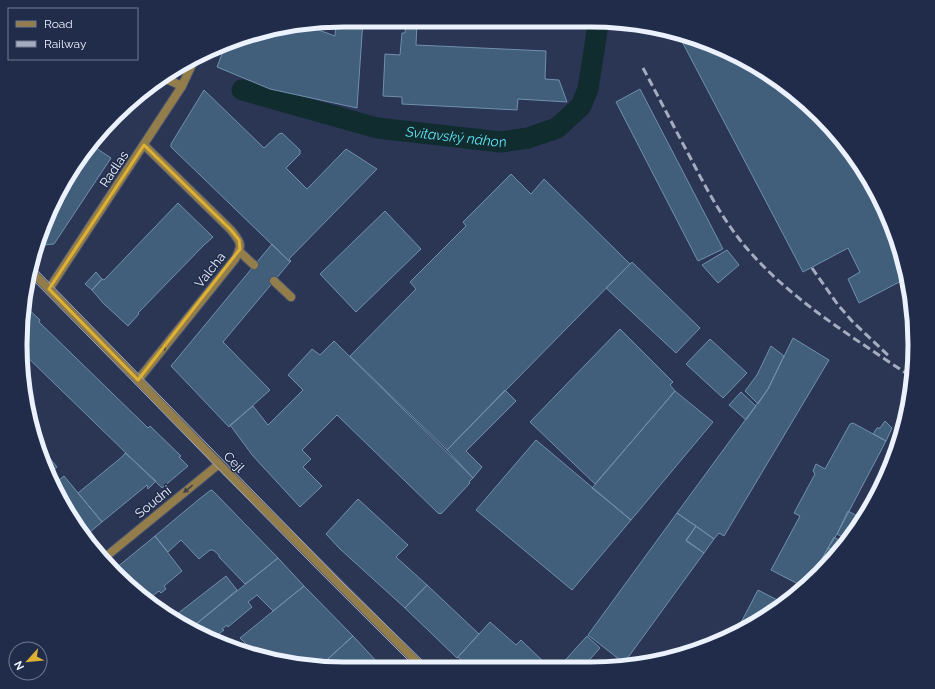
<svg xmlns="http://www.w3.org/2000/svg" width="935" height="689" font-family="Raleway,sans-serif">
  <rect width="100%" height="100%" fill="#2b3655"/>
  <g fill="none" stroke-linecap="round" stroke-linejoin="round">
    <path stroke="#112c2f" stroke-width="21" id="s1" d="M242,90L377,128L501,142L528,138L557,128L581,106L588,89L598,25"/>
  </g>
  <path fill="#415f7b" stroke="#7090ad" d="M344,20H363L357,108L270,89L217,67L225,46L260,31L305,25L335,36L336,22H332Z
    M536,20L551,21L538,26Z
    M406,22H417L416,45L546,51L545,79L559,80L567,102L518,99L517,110L402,104V97L383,96L385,54L400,55L402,33H405Z
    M677,32L771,75L848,147L882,201L904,261L907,278L859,303L848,279L860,272L848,248L803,272Z
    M640,89L723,249L698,261L616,102Z
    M204,90L264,148L279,134L282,133L300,150V154L286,168L307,189L346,149L377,169L289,259L291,261L290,262L171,147V144Z
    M93,146L111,158L54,244L44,245L40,241L54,201L55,198L56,199Z
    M511,174L531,194L544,179L630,264L447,450L350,356L416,289L410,282L466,226L463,222Z
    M178,203L213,237L203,246L138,313L139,314L128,326L103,303L92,290L102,279L104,280Z
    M385,211L421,249L356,312L320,274Z
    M272,244L290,262L223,342L270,390L229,427L171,366Z
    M727,250L739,265L718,283L702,265Z
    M632,262L700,328L676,353L606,288Z
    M96,272L102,279L92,290L85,284Z
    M25,306L40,320L39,322L148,428L150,426L181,456L179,457L188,466L162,488L22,352Z
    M620,329L673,382L670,385L675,391L595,484L530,422Z
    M793,338L829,360L724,536L719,533L714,539L677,513L768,389Z
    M710,339L747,373L723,398L686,364Z
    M334,341L473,478L469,482L470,483L441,514L440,513L439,514L337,415L302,450L311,459L303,467L322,486L300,507L253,456L230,425L253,406L268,425L303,390L288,375L312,349L320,355Z
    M771,346L784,356L768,389L758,404L745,391L757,375Z
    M505,390L516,401L466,451L482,467L473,478L447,450Z
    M675,391L713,422L631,520L592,488Z
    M741,392L756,406L746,420L729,405Z
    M885,421L892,428L886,441L873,434L877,428H880Z
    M853,423L886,441L837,534L828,548L810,581L804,587L771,570L800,516L794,513L815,474L813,471L816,464L825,469L850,424Z
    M536,440L631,520L572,590L476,510Z
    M39,445L57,467L48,474L45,468Z
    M125,453L156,481L148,489L147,485L102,522L78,493L123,456Z
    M64,476L102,522L84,537L54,484Z
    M211,490L213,491L278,558L245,584L219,557V555L213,550H210L199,559L181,540L168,552L155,536L198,500Z
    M358,499L408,545L396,557L427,585L405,608L340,549L326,534Z
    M848,511L863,519L848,540L837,534Z
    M677,513L696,526L686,541L704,553L624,663L588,635Z
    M696,526L714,539L704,553L686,540Z
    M155,536L182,571L164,586L166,589L161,593L159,591L147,600L136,593L116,568Z
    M834,537L845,544L838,553L828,548Z
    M828,548L838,553L834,559L810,581Z
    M278,558L304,586L273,611L257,595L248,602L252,607L228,627L227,625L222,629L224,630L212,639L190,629Z
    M115,567L116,568L136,593L131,589L113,569Z
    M226,576L237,590L190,629L172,618Z
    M427,585L479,634L457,658L405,608Z
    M304,586L353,636L319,667L257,655L240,638Z
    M758,590L785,604L736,632Z
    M490,622L516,645L521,640L549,667H469L458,657Z
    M353,636L379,664L374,668L319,667Z
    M587,636L600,648L583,667H559Z"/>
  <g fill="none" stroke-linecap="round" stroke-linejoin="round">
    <g stroke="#4a5470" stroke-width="10">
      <path id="service" d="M164,78L182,86
        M239,251L254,265
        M274,281L291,297"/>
    </g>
    <g stroke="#4a5470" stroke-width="10">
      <path id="minor" d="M49,289L182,86L195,58
        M138,380L235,259C243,244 241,243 231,230L144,145
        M103,559L219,464"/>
    </g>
    <g stroke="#4a5470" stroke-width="10">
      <path id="tertiary" d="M30,270L138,380L219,464L423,668"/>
    </g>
    <use href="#service" stroke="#937e4b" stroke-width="8"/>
    <use href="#minor" stroke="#937e4b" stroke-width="8"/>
    <use href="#tertiary" stroke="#937e4b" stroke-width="8"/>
    <path stroke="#a4acbf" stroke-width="1" d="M32,265L344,584L430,668
      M28,275C158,406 285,539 416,668"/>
    <path stroke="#a4acbf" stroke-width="3" stroke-dasharray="8 4" stroke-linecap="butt" d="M643,68C659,98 674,127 690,157C707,190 725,224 750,252C795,303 856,339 913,378
      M812,268L838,305L852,321L890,357"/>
  </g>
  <defs><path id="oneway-solid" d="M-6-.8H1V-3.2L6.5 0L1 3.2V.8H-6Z"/></defs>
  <g fill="#3e404a">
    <use href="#oneway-solid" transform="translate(162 350) rotate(-51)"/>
    <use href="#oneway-solid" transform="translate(188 489) rotate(141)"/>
  </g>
  <path fill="none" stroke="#deb133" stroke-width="3" stroke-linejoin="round" d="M144,145L231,230L239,240L240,249L138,380L49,289Z"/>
  <g text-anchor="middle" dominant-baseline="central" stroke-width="3" stroke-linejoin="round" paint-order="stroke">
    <g font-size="13" fill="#ebf1fd" stroke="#212c4a">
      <text transform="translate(114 169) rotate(-56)">Radlas</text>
      <text transform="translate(210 270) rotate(-52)">Valcha</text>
      <text transform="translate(234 462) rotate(45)">Cejl</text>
      <text transform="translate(153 502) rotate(-39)">Soudní</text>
    </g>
    <g font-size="14" font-style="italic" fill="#5fe3f4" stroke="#212c4a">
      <text stroke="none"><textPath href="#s1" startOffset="220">Svitavský náhon</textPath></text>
    </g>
  </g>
  <path d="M0 0H935V689H0ZM344 27H591A317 317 0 0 1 908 344V345A317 317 0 0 1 591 662H344A317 317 0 0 1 27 345V344A317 317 0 0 1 344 27Z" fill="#212c4a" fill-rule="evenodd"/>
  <path fill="none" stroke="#ebf1fd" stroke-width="5" d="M344 27H591A317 317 0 0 1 908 344V345A317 317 0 0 1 591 662H344A317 317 0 0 1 27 345V344A317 317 0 0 1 344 27Z"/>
  <rect x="8" y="8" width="130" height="52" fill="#212c4a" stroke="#727b92"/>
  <rect x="16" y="21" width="20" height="6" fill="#937e4b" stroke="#727b92"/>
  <text x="44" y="28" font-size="12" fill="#ebf1fd">Road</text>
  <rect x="16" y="41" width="20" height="6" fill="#a4acbf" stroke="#727b92"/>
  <text x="44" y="48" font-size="12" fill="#ebf1fd">Railway</text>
  <g transform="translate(28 661) rotate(243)"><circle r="19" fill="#212c4a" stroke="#727b92"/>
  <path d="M0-3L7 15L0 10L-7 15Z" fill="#deb133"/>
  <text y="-6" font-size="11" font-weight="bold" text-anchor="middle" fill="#ebf1fd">N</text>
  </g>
</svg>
